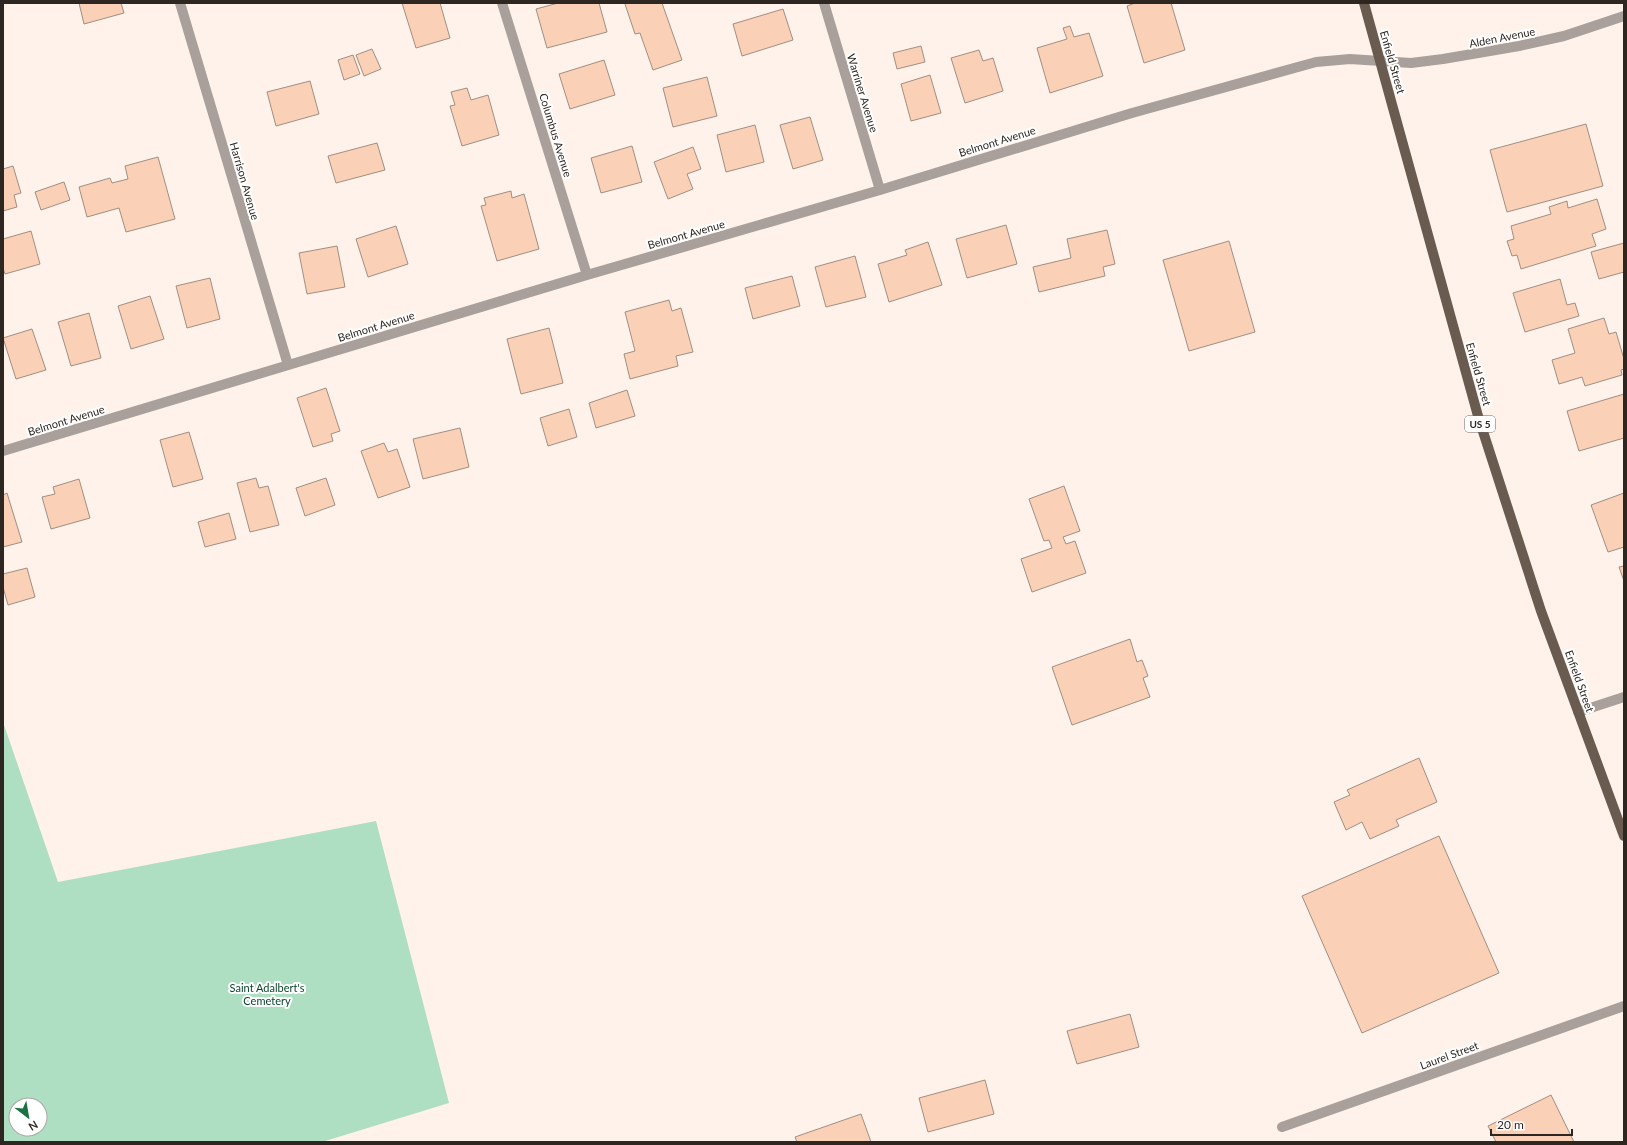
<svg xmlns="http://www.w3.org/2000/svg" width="1627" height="1145" font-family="Lato,sans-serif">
  <rect width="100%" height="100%" fill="#fff2ea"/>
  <path fill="#afdfc2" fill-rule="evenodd" d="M3,722L58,882L376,821L449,1103L322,1142H3ZM16,1105H40V1129H16Z"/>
  <path fill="#fad1b6" stroke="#a18e82" d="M79,3H121L124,13L84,24Z
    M402,3H440L450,38L416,48Z
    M558,3H599L607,32L547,48L536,9Z
    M627,3H662L682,60L653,70L640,33L635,34L625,4Z
    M1135,3H1171L1185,50L1144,63L1127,6Z
    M783,9L793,40L742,56L733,24Z
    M1070,26L1074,37L1089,33L1103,76L1050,93L1037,48L1067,39L1063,28Z
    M921,46L925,62L897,69L893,53Z
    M372,49L381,69L364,76L356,55Z
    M979,50L983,61L993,58L1003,91L965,103L951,58Z
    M353,55L360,74L344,80L338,60Z
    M604,60L615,95L570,109L559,74Z
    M930,75L941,113L911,121L901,84Z
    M707,77L717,116L673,127L663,88Z
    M310,81L319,114L276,126L267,92Z
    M467,88L471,100L488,95L499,135L462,146L450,106L455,105L451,92Z
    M810,117L823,160L793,169L780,125Z
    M1586,124L1603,186L1507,212L1490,150Z
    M755,125L764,162L726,172L717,135Z
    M377,143L385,170L336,183L328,156Z
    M632,146L642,182L601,193L591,158Z
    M693,147L701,169L687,174L693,189L668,199L654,162Z
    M158,157L175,219L126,232L119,208L87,217L79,187L110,178L112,183L128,179L125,166Z
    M13,166L21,193L14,195L17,207L3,211V169Z
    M64,182L70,200L41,210L35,192Z
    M511,191L512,198L524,194L539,249L497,261L481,206L486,205L484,198Z
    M1597,199L1606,229L1592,234L1596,246L1521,269L1517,255L1512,256L1507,241L1514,239L1511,226L1551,214L1549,207L1567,201L1568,208Z
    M1006,225L1017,264L967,278L956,239Z
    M396,226L408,264L368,277L356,239Z
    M1107,230L1115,264L1103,267L1105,276L1039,292L1033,267L1071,258L1067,239Z
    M31,231L40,264L5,274L3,268V239Z
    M1229,241L1255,332L1189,351L1163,260Z
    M928,242L942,285L889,302L878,264L907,255L905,250Z
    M1624,243V272L1599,279L1591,252Z
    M337,246L345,287L307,294L299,253Z
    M855,256L866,297L826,307L815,267Z
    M792,276L800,306L753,319L745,288Z
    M210,278L220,319L187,328L176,286Z
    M1560,279L1567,305L1575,303L1579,316L1525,332L1513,293Z
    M150,296L164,339L131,349L118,306Z
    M669,300L672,311L681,308L693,352L676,356L678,366L630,379L624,354L635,351L625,312Z
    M89,313L101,358L71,366L58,322Z
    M1604,318L1609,334L1616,332L1624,359V369L1621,370L1622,375L1585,386L1582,377L1559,384L1552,360L1575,353L1568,329Z
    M549,328L563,383L521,394L507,339Z
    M32,329L46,370L16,379L3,338Z
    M326,388L340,431L331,434L333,441L313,447L297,398Z
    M627,390L635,416L596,428L589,403Z
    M1624,394V438L1579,451L1567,411Z
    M569,409L577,437L548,446L540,418Z
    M460,428L469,467L423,479L413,439Z
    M189,432L203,479L173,487L160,440Z
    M384,443L388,452L397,449L410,487L378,498L361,451Z
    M256,478L259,488L268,486L279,525L250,532L237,483Z
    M326,478L335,505L305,516L296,488Z
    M79,479L90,518L51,529L42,497L55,494L53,487Z
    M1064,486L1080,531L1063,537L1066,544L1075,541L1086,573L1032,592L1021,559L1052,548L1049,540L1044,541L1029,499Z
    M7,493L22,542L3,547V495Z
    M1624,493V547L1608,552L1591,505Z
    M229,513L236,539L205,547L198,522Z
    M1624,566V581L1619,567Z
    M27,568L35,597L8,605L3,587V574Z
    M1130,639L1137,662L1142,660L1148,676L1143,678L1150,697L1072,725L1052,667Z
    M1419,758L1437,802L1396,820L1399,826L1370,839L1362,822L1346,830L1334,802L1350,795L1347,790Z
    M1439,836L1499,973L1362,1033L1302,896Z
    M1130,1014L1139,1047L1077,1064L1067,1031Z
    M985,1080L994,1114L928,1132L919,1098Z
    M1551,1095L1574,1142H1496L1488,1126Z
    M861,1114L871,1142H797L795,1137Z"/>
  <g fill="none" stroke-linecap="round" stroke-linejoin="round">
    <path stroke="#a9a09b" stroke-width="10" d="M180,3L288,365
      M502,3L587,275
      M824,3L880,190
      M3,451L587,275L880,190L1132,113L1316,62L1350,59L1411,63L1443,59L1519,46L1564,36L1624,16
      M1578,712L1624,697
      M1282,1127L1624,1006"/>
    <path stroke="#6a5b51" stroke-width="10" d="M1364,3L1478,416L1541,611L1624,836"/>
  </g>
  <g text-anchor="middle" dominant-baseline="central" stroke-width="4" stroke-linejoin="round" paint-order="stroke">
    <rect fill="#fff" stroke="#6c6764" stroke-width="1" x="1465" y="416" width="30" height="16" rx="3"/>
    <g font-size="10" font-weight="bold" fill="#2d2621">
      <text x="1480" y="424">US 5</text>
    </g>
    <g font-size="11" fill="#2d2621" stroke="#fff">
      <text transform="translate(1502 37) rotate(-11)">Alden Avenue</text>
      <text transform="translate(1393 62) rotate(74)">Enfield Street</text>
      <text transform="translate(863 93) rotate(73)">Warriner Avenue</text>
      <text transform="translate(556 135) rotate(73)">Columbus Avenue</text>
      <text transform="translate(997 141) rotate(-17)">Belmont Avenue</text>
      <text transform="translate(245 181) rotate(74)">Harrison Avenue</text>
      <text transform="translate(686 234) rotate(-16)">Belmont Avenue</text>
      <text transform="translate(376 326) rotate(-17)">Belmont Avenue</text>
      <text transform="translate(1479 374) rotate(74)">Enfield Street</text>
      <text transform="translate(66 420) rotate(-17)">Belmont Avenue</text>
      <text transform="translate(1580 681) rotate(70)">Enfield Street</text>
      <text transform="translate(1449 1055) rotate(-20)">Laurel Street</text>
    </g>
    <g font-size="11" fill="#08462a" stroke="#fff">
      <text x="267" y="987">Saint Adalbert's<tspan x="267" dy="13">Cemetery</tspan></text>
    </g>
  </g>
  <rect width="1627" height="1145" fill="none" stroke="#2d2621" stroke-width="8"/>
  <g transform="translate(28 1117) rotate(149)"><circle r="19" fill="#ffffff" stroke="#aba8a6"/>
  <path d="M0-3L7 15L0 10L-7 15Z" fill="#1b7143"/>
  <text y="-6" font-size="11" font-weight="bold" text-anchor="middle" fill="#2d2621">N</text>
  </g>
  <path d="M1491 1129v6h81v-6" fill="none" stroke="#2d2621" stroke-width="2"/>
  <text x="1497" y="1129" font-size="12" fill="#2d2621" stroke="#ffffff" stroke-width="3" paint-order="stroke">20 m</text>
</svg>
